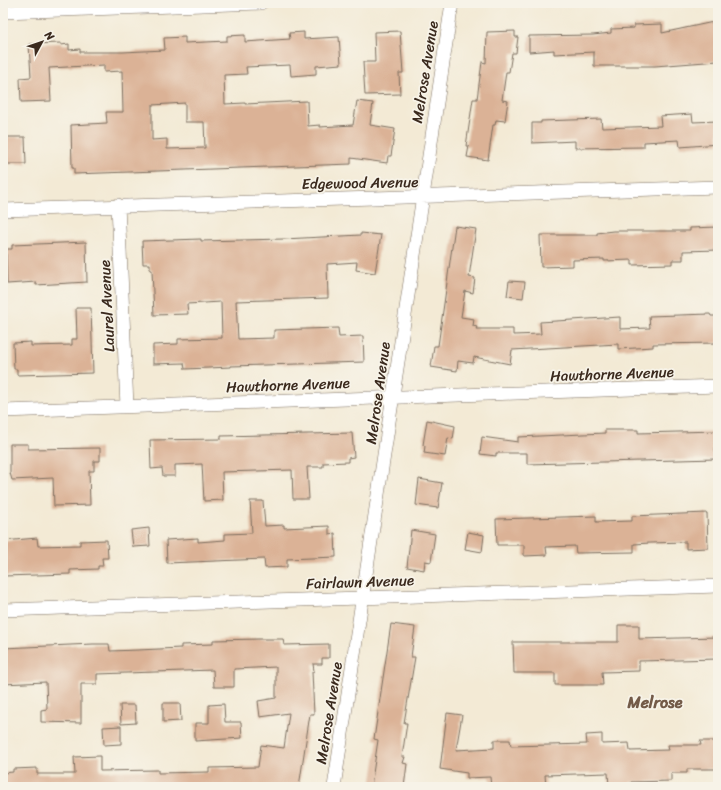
<svg xmlns="http://www.w3.org/2000/svg" width="721" height="790" font-family="Sriracha,sans-serif">
  <rect width="100%" height="100%" fill="#f7f3e8"/>
  <filter id="ink" filterUnits="userSpaceOnUse"><feTurbulence type="fractalNoise" baseFrequency=".025" numOctaves="2"/><feDisplacementMap in="SourceGraphic" scale="8" xChannelSelector="R" yChannelSelector="G"/><feConvolveMatrix kernelMatrix="1 2 1 2 8 2 1 2 1" color-interpolation-filters="sRGB"/></filter>
  <filter id="wash" filterUnits="userSpaceOnUse"><feTurbulence type="fractalNoise" baseFrequency=".012" numOctaves="4" result="noise"/><feDisplacementMap in="SourceGraphic" scale="16" xChannelSelector="R" yChannelSelector="G"/><feGaussianBlur stdDeviation="0.9" result="paint"/><feColorMatrix in="noise" values="0 0 0 0 0 0 0 0 0 0 0 0 0 0 0 0 0 1.4 0 .05"/><feComposite in="paint" operator="in"/></filter>
  <g filter="url(#wash)">
    <rect width="100%" height="100%" fill="#f3ead5"/>
    <g id="blocks">
      <path fill="#dbb296" fill-rule="evenodd" d="M718,21V61L655,66H594V52L554,54V50L529,52V36L593,35L611,33V29L634,28V25L662,24V33Z
        M400,31L403,73H399L400,94L365,95L363,62H375L374,32Z
        M515,31V37H518L516,53H512L509,72H506L502,100L508,101L505,121L496,120L495,125H493L488,160L467,157L469,146H466L473,99H477L482,62L486,63L487,32Z
        M304,32V39L339,37L341,64L316,66V74L291,76L290,65L246,67L247,74L224,75L225,104L245,103V104L307,101L308,126L320,125V127L353,125L357,101L373,103L370,125L395,129L391,156H388L387,163L351,158V164L74,174V168H72L71,125L107,123L106,112H123L122,71L104,72V65L49,68L51,101L21,102L20,78L31,77L29,44L61,43V45L69,44V50L80,49V52H123L165,50L164,38L185,37V43L227,41V36L245,35V42L290,39L289,33ZM185,103V122H204L205,148L167,149V139L152,140V105Z
        M692,114L693,122L718,121V144L680,147L679,140L644,142V147L575,148V141L532,143V123H541V121L601,119L602,128L661,126L660,116Z
        M3,137H25L26,164H3Z
        M455,226L476,229L469,277L475,278L473,293L465,291L461,317L474,319L473,326L477,327L476,329H513V335L541,334L540,322L620,317V329L650,328L649,316L710,314L711,316H718V343L653,344V347L618,349V344L512,350L510,364L474,357L473,363L458,361L457,371L431,367L434,346H438Z
        M718,227V250L683,251V260H672V264L632,265V260L604,261V259L573,260V266L541,267L540,235H597V233L613,231H690V228Z
        M361,233L381,235L375,273L356,270L357,262L327,264L328,298L236,301L238,339L274,338V330L338,328L339,337L363,336L364,362L231,366V367L185,369L184,363L153,364V345L178,344V339L222,338L221,302L187,304L188,314L154,315L152,270H150V264H143L142,241L201,239V241L284,239L361,235Z
        M86,242L87,282L36,285V282L7,284L6,249H12V245Z
        M509,281L525,282L523,298L507,296Z
        M76,308H91L93,373L17,375V369H14L13,343L31,342V346L72,345V339H77Z
        M427,420L455,426L453,439L448,438L445,456L424,453L425,446L423,445Z
        M605,430H638V433L718,431V447H715L716,459L527,464V453H496V456L480,454L482,437L518,442V437L605,433Z
        M352,433L354,457L348,458V462L323,463V467H307L309,499H293L292,470L222,472L223,500L204,501L202,464L175,465V476H163L162,468L151,469L150,440L221,439V436Z
        M10,444H28V449L100,448V461H94V471H89L90,505L54,506L53,478L12,480L10,473Z
        M419,479L442,483L438,508L416,505Z
        M250,501H263L265,526L284,525V528L329,526V534L335,533L336,557L287,559V567L265,568L264,559L167,563L166,540L198,538V542L225,540V534L252,533Z
        M707,513L708,548L686,549V542L650,543L634,544V552L576,553L575,546L546,547L547,555L524,556V545H497L496,519L596,516V522L632,521V516Z
        M149,528L150,546L133,547L131,530Z
        M411,530L435,534L431,562L425,561L424,570L407,567Z
        M468,532L484,535L482,552L465,549Z
        M37,538L38,546L80,545V541L107,540L108,558H102L103,566H98V569L70,570V574L3,576V541Z
        M391,624L415,627L411,657H415L404,723H407L402,757H405L403,763L407,764L404,787H371L378,740L374,739Z
        M618,625H639V639L718,637V659L639,661V671L602,672L603,685H555V673H514L513,642H618Z
        M260,639H283L284,645L329,644V658H322V664H313L314,671L312,672L314,714H310L299,787H3V773L13,772V769L37,768V774H75L74,757L100,756V771L158,770V773L209,772V768L258,767L261,745L284,748L289,713L260,717L258,701L276,698V667L234,669V687H214L213,670L97,674V684H81V723L41,722V710L47,709L46,682L3,684V648L93,644H109L110,651L138,650L181,648V645L213,644V640Z
        M163,703H180L181,721L163,722Z
        M224,704L225,722H241L242,738L195,741V723H209V705Z
        M120,705H135L136,723L121,724Z
        M447,713L462,715L456,750L494,748V740H510L511,746L587,744L586,735L602,734V744L629,743L630,751L669,750L668,745H701L700,741H718V769H687V773H671V781L631,782V785L609,786L608,773L545,775L546,787H491L490,777L467,778V773L440,769Z
        M121,726V744L104,745L103,727Z"/>
    </g>
  </g>
  <g filter="url(#ink)">
    <use href="#blocks" fill-opacity="0" stroke="#7b6d5e" stroke-width="1"/>
    <g fill="none" stroke-linecap="round" stroke-linejoin="round">
      <g stroke="#7b6d5e" stroke-width="14">
        <path id="street" d="M3,12L261,3
          M118,205L127,406
          M3,210L718,187
          M3,411L718,386
          M3,610L718,586
          M334,787L452,3"/>
      </g>
      <use href="#street" stroke="#fff" stroke-width="13"/>
    </g>
  </g>
  <g text-anchor="middle" dominant-baseline="central" stroke-width="3.5" stroke-linejoin="round" paint-order="stroke">
    <g font-size="15" fill="#3b2a1e" stroke="#f7f3e8">
      <text transform="translate(425 72) rotate(-81)">Melrose Avenue</text>
      <text transform="translate(360 183) rotate(-1)">Edgewood Avenue</text>
      <text transform="translate(107 306) rotate(-93)">Laurel Avenue</text>
      <text transform="translate(612 374) rotate(-2)">Hawthorne Avenue</text>
      <text transform="translate(288 385) rotate(-2)">Hawthorne Avenue</text>
      <text transform="translate(378 393) rotate(-82)">Melrose Avenue</text>
      <text transform="translate(360 582) rotate(-2)">Fairlawn Avenue</text>
      <text transform="translate(329 713) rotate(-81)">Melrose Avenue</text>
    </g>
    <g font-size="16" font-weight="bold" fill="#735a48" stroke="#f7f3e8">
      <text x="655" y="702">Melrose</text>
    </g>
  </g>
  <rect width="721" height="790" fill="none" stroke="#f7f3e8" stroke-width="16"/>
  <g transform="translate(42 42) rotate(50)" stroke="#f7f3e8" stroke-width="3" paint-order="stroke">
  <path d="M0-3L7 15L0 10L-7 15Z" fill="#3b2a1e"/>
  <text y="-6" font-size="11" font-weight="bold" text-anchor="middle" fill="#3b2a1e">N</text>
  </g>
</svg>
